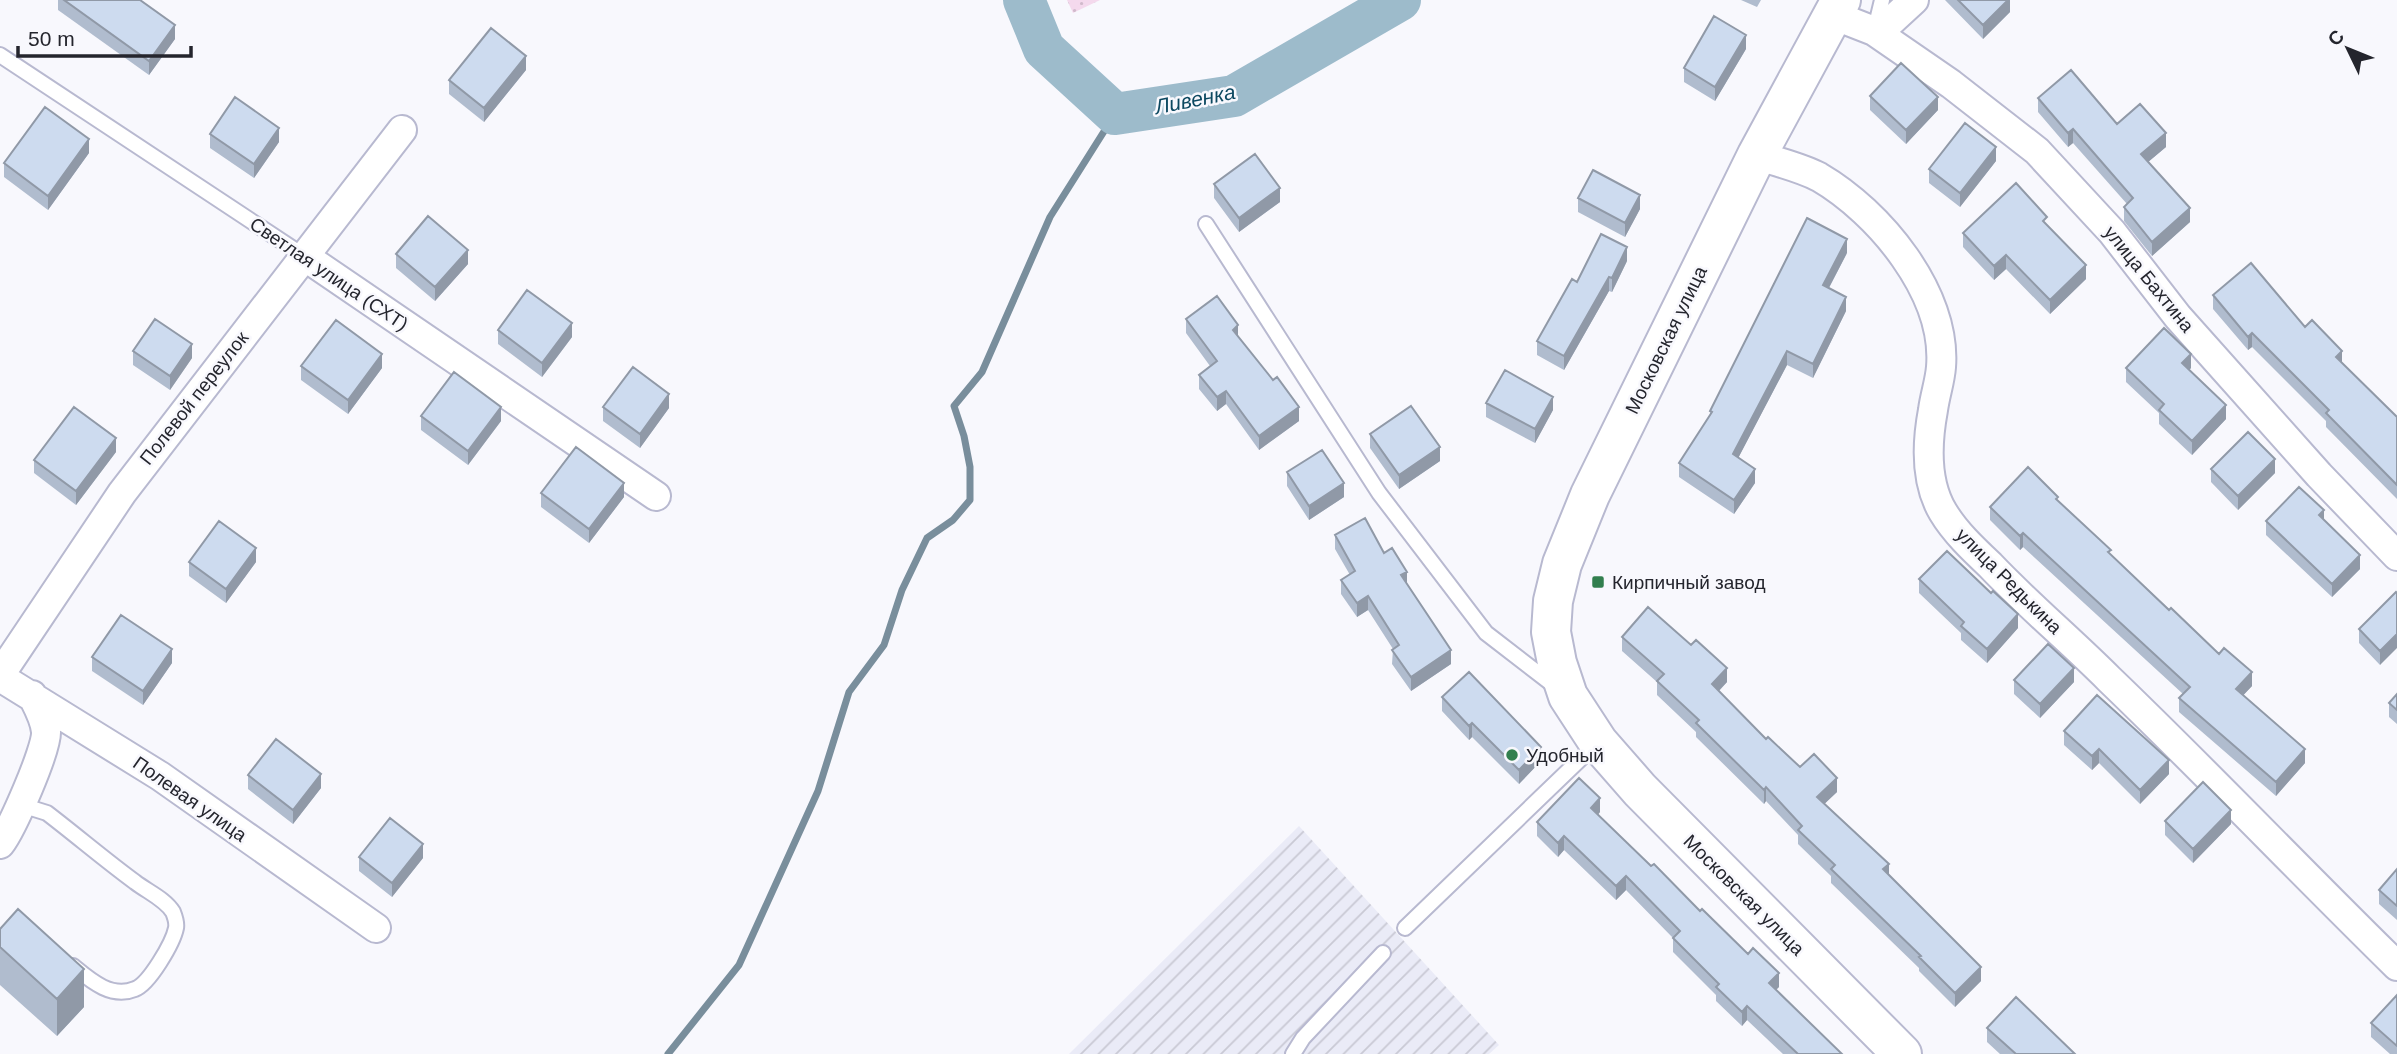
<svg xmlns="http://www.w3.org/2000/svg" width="2397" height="1054" font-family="Helvetica,sans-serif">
  <defs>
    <pattern id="industrial-furrows" width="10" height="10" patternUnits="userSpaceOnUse" patternTransform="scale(1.75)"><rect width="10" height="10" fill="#eaebf7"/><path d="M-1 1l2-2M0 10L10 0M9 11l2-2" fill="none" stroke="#c9c9d4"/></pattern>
    <pattern id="garden-dots" width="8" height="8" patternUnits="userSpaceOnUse" patternTransform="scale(1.75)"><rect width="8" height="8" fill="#f4d9ed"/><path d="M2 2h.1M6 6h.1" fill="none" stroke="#d1bacc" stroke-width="1.8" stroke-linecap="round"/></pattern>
  </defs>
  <rect width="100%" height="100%" fill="#f8f8fd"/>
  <path fill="url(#industrial-furrows)" d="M1299,826L1499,1045L1489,1054H1069Z"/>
  <path fill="url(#garden-dots)" d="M1067,0H1100L1073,13Z"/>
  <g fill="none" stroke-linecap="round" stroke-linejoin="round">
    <path stroke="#798e9c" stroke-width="7" d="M668,1054L739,965L818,791L849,692L884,645L902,590L927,538L953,520L970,500V467L964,436L954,406L982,372L1050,217L1115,114"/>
    <path stroke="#9dbbcb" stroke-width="42" d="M1024,0L1044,49L1115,114L1234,96L1400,0"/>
    <g stroke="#b8b9d0" stroke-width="18">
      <path id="lane" d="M1875,29L1882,0
        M0,55L304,256
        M1206,224L1379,493L1486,633L1556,687
        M19,810L31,808L47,813C77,836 105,860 135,882C148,892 165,899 173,912C175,917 177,923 176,928C173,943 149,984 135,989C111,999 90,980 73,966
        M1405,928L1597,743
        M1293,1054L1303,1038L1383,953"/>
    </g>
    <g stroke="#b8b9d0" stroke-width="32">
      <path id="street" d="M1833,15L1874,31L1889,23L1914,0
        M1874,31L1951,84L2037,151L2112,232L2178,317L2319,475L2397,556
        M1757,155C1776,162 1800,167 1819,177C1879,212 1947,293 1941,367C1940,381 1935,395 1933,410C1927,442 1925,482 1943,512C1955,532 1973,549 1990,565C2028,605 2070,640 2109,679C2207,773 2300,871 2397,966
        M304,256L656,496
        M0,675L122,493L402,130
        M0,677L160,776L376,928
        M0,844C12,829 47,749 46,732C45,719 38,707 32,695"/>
    </g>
    <g stroke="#b8b9d0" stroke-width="42">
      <path id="secondary" d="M1841,0L1757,155L1590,495L1562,564L1553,601L1551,632L1557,663L1568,696L1598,742L1640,790L1902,1054"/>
    </g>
    <use href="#lane" stroke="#fff" stroke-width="14"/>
    <use href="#street" stroke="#fff" stroke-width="28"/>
    <use href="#secondary" stroke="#fff" stroke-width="38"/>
  </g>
  <path fill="#b0bcce" d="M58,0H140L175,39L149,75L58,10Z
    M1741,0H1761L1757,7Z
    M1945,0H2010V12L1983,39Z
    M1746,49L1715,101L1684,82V68Z
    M526,70L484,122L449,94V80Z
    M1870,96L1938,110L1906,144L1870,110Z
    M2038,98L2117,124L2166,147L2148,162L2190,222L2152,256L2124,221V207L2127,204L2073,143L2068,147L2038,112Z
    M210,134L279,142L254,178L210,148Z
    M89,153L48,210L4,177V163Z
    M1996,161L1960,207L1929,183V169Z
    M1214,184L1280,202L1239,232L1214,198Z
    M1578,198L1640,209L1625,237L1578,212Z
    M2047,226L2086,279L2050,314L2006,269L1994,280L1963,247V233Z
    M1847,253L1829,288L1846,311L1813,378L1787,365L1738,458L1755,483L1734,514L1679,477V463L1710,416V411Z
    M396,254L468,264L435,301L396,268Z
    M1627,261L1612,292L1609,291L1564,370L1537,355V341L1577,282Z
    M2213,295L2305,327L2397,417V499L2326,427V421L2252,347L2248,350L2213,309Z
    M1186,319L1238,337L1299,421L1259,450L1226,404L1217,411L1199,389V375L1210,366L1186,333Z
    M498,330L572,337L542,377L498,344Z
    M133,351L192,358L170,390L133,365Z
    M301,366L382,368L348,414L301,380Z
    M2126,368H2191L2189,370L2226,419L2192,455L2159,424V413L2126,382Z
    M1486,403L1553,410L1535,443L1486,417Z
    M603,407L669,408L640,448L603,421Z
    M421,416L501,421L468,465L421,430Z
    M1370,434L1440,461L1399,489L1370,448Z
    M116,452L76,505L34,473V460Z
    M2211,469L2275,473L2238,510L2211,482Z
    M1287,472L1344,497L1309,520L1287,486Z
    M541,493L624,497L589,543L541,507Z
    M2058,501L2111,555L2252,686L2243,695L2305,763L2276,796L2179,712V698L2183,694L2023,547L2020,550L1990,520V507Z
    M2266,521L2360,569L2332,597L2266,535Z
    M1335,535L1384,553L1407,584L1451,664L1411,691L1392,664L1393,649L1368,610L1357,617L1341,594V580L1350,575L1335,549Z
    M189,562H256L226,603L189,576Z
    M1919,579L2018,628L1987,663L1961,640V633L1919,593Z
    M2396,592L2380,665L2359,643V629Z
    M1622,637L1727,682L1719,691L1766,739L1800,767L1837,792L1824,804L1889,875L1981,981L1955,1007L1919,971V968L1831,883V876L1798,844V835L1766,801L1764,804L1696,737V732L1657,695V682L1622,651Z
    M92,657L172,663L143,705L92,671Z
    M2014,680L2074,682L2040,718L2014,694Z
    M2397,694V724L2389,717V703Z
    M1442,697L1541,761L1519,784L1472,737L1469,740L1442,711Z
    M2064,731L2169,774L2140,804L2099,763L2092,770L2064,745Z
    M248,775L321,788L293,824L248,789Z
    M1600,812L1598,815L1779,987L1776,989L1842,1054H1783L1747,1020L1742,1026L1716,1001V995L1673,952V938L1626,890L1616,900L1564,850L1558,857L1537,836V822Z
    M2165,821L2231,824L2193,863L2165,835Z
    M359,857L423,858L392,897L359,871Z
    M2397,869V920L2379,904V890Z
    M0,929L84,1007L57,1036L0,985Z
    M2397,995V1054H2390L2371,1037V1023Z
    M1987,1028L2075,1054H2000L1987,1042Z"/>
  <path fill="#9099a7" d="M2008,0H2010V12L1983,39V25Z
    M175,25V39L149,75V61Z
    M1746,35V49L1715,101V87Z
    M526,56V70L484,122V108Z
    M1938,97V110L1906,144V130Z
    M279,128V142L254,178V164Z
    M2073,129V143L2068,147V133Z
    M2166,133V147L2141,168V154Z
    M89,139V153L48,210V196Z
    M1996,147V161L1960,207V193Z
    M1280,188V202L1239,232V218Z
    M1640,195V209L1625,237V223Z
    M2190,208V222L2152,256V242Z
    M1847,239V253L1823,299V285Z
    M1627,247V261L1612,292V278Z
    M468,250V264L435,301V287Z
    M2006,255V269L1994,280V266Z
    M2086,265V279L2050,314V300Z
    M1609,277V291L1564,370V356Z
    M1846,297V311L1813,378V364Z
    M572,323V337L542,377V363Z
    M1238,325V339L1233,330Z
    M2252,333V347L2248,350V337Z
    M192,344V358L170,390V376Z
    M1787,351V365L1733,468V454Z
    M2342,351V365L2336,357Z
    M382,354V368L348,414V400Z
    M2191,354V368L2182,377V363Z
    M1226,391V404L1217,411V397Z
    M669,394V408L640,448V434Z
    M1553,397V410L1535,443V429Z
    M2226,405V419L2192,455V441Z
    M501,407V421L468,465V451Z
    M1299,407V421L1259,450V436Z
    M116,438V452L76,505V491Z
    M1440,447V461L1399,489V475Z
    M2275,459V473L2238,510V496Z
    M1755,469V483L1734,514V500Z
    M624,483V497L589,543V529Z
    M1344,483V497L1309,520V506Z
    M2324,510V524L2319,515Z
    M2023,533V547L2020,550V536Z
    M256,548V562L226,603V589Z
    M2360,555V569L2332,597V584Z
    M1407,572V585L1401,575Z
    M1368,596V610L1357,617V603Z
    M2018,614V628L1987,663V649Z
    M2397,634V648L2380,665V651Z
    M172,649V663L143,705V691Z
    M1451,650V664L1411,691V677Z
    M1727,668V682L1712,698V684Z
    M2074,668V682L2040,718V704Z
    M2252,672V686L2236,703V689Z
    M1472,723V737L1469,740V726Z
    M1541,747V761L1519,784V770Z
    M2099,749V763L2092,770V756Z
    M2305,749V763L2276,796V782Z
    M2169,760V774L2140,804V790Z
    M321,774V788L293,824V810Z
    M1837,778V792L1817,811V797Z
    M1766,787V801L1764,804V790Z
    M1600,798V812L1591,822V808Z
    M2231,810V824L2193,863V849Z
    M1564,836V850L1558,857V843Z
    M423,844V858L392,897V883Z
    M1889,864V877L1883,869Z
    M1626,876V890L1616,900V886Z
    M1981,967V981L1955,1007V993Z
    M84,969V1007L57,1036V999Z
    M1779,973V987L1769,997V983Z
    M1747,1006V1020L1742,1026V1012Z"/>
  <path fill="#cddbef" stroke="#9099a7" stroke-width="2" d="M64,0H140L175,25L149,61Z
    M1958,0H2008L1983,25Z
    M1714,16L1746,35L1715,87L1684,68Z
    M491,28L526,56L484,108L449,80Z
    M1901,63L1938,97L1906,130L1870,96Z
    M2071,70L2117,124L2140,104L2166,133L2141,154L2190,208L2152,242L2124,207L2133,198L2073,129L2068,133L2038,98Z
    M235,97L279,128L254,164L210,134Z
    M45,107L89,139L48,196L4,163Z
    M1965,123L1996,147L1960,193L1929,169Z
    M1255,154L1280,188L1239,218L1214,184Z
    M1593,170L1640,195L1625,223L1578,198Z
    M2016,183L2047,217L2043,221L2086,265L2050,300L2006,255L1994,266L1963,233Z
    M428,216L468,250L435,287L396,254Z
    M1807,218L1847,239L1823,285L1846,297L1813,364L1787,351L1733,454L1755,469L1734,500L1679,463L1712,412L1710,411Z
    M1601,234L1627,247L1612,278L1609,277L1564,356L1537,341L1572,279L1577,282Z
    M2251,263L2305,327L2312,320L2342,351L2336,357L2397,417V485L2326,413L2329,410L2252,333L2248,337L2213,295Z
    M527,290L572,323L542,363L498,330Z
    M1217,296L1238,325L1233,330L1273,380L1277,377L1299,407L1259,436L1226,391L1217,397L1199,375L1217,361L1186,319Z
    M155,319L192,344L170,376L133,351Z
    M336,320L382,354L348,400L301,366Z
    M2164,328L2191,354L2182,363L2226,405L2192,441L2159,410L2164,404L2126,368Z
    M633,367L669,394L640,434L603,407Z
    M1505,370L1553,397L1535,429L1486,403Z
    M454,372L501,407L468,451L421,416Z
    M1411,406L1440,447L1399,475L1370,434Z
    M74,407L116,438L76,491L34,460Z
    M2248,432L2275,459L2238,496L2211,469Z
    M576,447L624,483L589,529L541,493Z
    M1322,450L1344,483L1309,506L1287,472Z
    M2028,467L2058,497L2056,499L2111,550L2108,552L2169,610L2171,608L2219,654L2224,648L2252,672L2236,689L2305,749L2276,782L2179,698L2190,687L2023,533L2020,536L1990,507Z
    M2299,487L2324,510L2319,515L2360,555L2332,584L2266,521Z
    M1365,518L1384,553L1392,548L1407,572L1401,575L1451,650L1411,677L1392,650L1399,645L1368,596L1357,603L1341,580L1355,571L1335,535Z
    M219,521L256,548L226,589L189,562Z
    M1947,551L1991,593L1993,591L2018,614L1987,649L1961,626L1964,622L1919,579Z
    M2396,592L2397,593V634L2380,651L2359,629Z
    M1648,607L1691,645L1696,640L1727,668L1712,684L1766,739L1768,737L1800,767L1814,754L1837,778L1817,797L1889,864L1883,869L1981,967L1955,993L1919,957L1921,956L1831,869L1835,865L1798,830L1802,826L1766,787L1764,790L1696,723L1699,720L1657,681L1664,674L1622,637Z
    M121,615L172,649L143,691L92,657Z
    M2048,644L2074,668L2040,704L2014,680Z
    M1469,672L1541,747L1519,770L1472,723L1469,726L1442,697Z
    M2397,694V710L2389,703Z
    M2097,695L2169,760L2140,790L2099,749L2092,756L2064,731Z
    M276,739L321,774L293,810L248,775Z
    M1579,778L1600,798L1591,808L1651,866L1654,864L1700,911L1702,909L1748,954L1753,948L1779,973L1769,983L1842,1054H1798L1747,1006L1742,1012L1716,987L1719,984L1673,938L1680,931L1626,876L1616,886L1564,836L1558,843L1537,822Z
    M2203,782L2231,810L2193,849L2165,821Z
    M390,818L423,844L392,883L359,857Z
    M2397,869V906L2379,890Z
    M18,909L84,969L57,999L0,947V929Z
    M2397,995V1046L2371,1023Z
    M2016,997L2075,1054H2016L1987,1028Z"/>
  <g fill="#327f4e" stroke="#f8f8fd" stroke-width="2.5">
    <rect x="1591" y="575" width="14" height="14" rx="3.5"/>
    <circle cx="1512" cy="755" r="7"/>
  </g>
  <g text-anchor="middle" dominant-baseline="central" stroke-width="5" stroke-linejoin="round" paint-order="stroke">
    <g font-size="19" fill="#24252d" stroke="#f8f8fd">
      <text transform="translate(329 274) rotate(34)">Светлая улица (СХТ)</text>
      <text transform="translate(2149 279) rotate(51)">улица Бахтина</text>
      <text transform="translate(1666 340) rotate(-64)">Московская улица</text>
      <text transform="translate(194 398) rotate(-52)">Полевой переулок</text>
      <text transform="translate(2009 581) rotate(45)">улица Редькина</text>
      <text transform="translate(190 799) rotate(35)">Полевая улица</text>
      <text transform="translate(1744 895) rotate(45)">Московская улица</text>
    </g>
    <g font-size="19" fill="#24252d" stroke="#f8f8fd" text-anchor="start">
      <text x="1612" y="582">Кирпичный завод</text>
      <text x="1526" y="755">Удобный</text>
    </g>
    <g font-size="21" font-style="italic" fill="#0c4860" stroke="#f8f8fd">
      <text transform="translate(1195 99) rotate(-11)">Ливенка</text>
    </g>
  </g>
  <g transform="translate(2348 49) rotate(313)" stroke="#f8f8fd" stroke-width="5" paint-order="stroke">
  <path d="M0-5L12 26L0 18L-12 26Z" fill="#24252d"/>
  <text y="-10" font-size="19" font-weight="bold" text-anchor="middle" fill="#24252d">С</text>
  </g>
  <path d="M18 46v10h173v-10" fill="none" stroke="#24252d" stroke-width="3.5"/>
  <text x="28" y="46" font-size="21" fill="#24252d" stroke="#f8f8fd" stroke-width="5" paint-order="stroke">50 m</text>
</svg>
